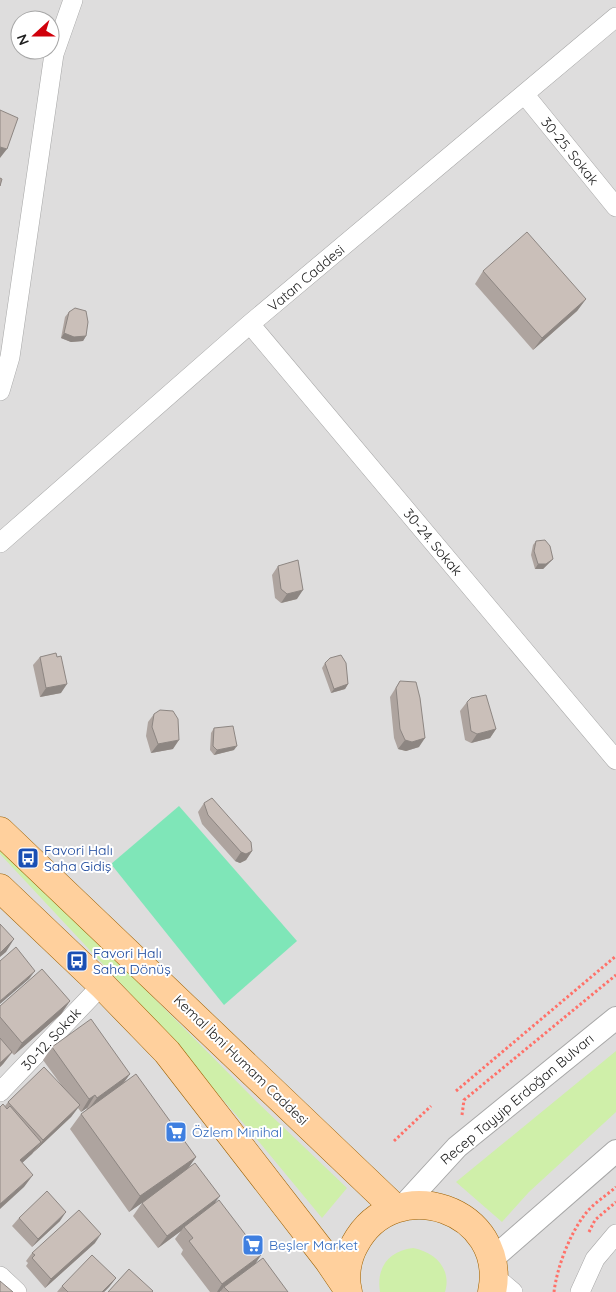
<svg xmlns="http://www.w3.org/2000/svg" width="616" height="1292" font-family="Quicksand,sans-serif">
  <rect width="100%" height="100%" fill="#f1ede6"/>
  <path fill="#dedddd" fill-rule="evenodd" d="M0,0H616V1292H0ZM20,20H50V50H20Z"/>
  <path fill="#cfefa9" d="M0,850L40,883L257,1102L347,1188L322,1218L251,1132L128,991L0,854Z
    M616,1051V1112L529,1192L502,1222L456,1182Z
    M413,1248C435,1252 452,1269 445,1292H380C376,1267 389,1251 413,1248Z"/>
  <path fill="#7fe6b8" d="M179,806L297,941L224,1005L111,864Z"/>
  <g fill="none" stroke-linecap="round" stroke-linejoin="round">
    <g stroke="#a7a7a7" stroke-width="20">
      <path id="minor" d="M525,95L616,207
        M250,324L616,760
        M0,391L10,357L54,54L73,0
        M0,543L250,324L616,17
        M0,1092L102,985
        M0,1276L17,1292
        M494,1276L513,1292
        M580,1292L595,1259L616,1234"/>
    </g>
    <g stroke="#a7a7a7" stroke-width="24">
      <path id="tertiary" d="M403,1206L457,1147L616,1018
        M491,1260L616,1151"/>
    </g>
    <g stroke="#9c6000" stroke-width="29">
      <path id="primary" d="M0,831L395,1208
        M0,888L102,985L167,1052L328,1260L347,1288
        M348,1292C344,1276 347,1258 355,1244C395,1170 509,1210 492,1292"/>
    </g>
    <path stroke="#ff7169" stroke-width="3" stroke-dasharray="2.5 2.5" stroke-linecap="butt" d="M456,1091L616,956
      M462,1115L464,1100L616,975
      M394,1141L431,1106
      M589,1232L595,1220L616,1202
      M554,1292C557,1267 570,1233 586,1213C594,1203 607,1195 616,1187"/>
    <use href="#minor" stroke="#fff" stroke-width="19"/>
    <use href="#tertiary" stroke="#fff" stroke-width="22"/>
    <use href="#primary" stroke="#ffd09d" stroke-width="28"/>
  </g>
  <path fill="#aea49f" d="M483,271L586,299L577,311L533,350L475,284Z
    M69,312L86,336L83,341L71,342L61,338L65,317Z
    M536,541L553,559L543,569H535L531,555L533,545Z
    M278,566L297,599L281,603L275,598L272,575Z
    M40,657L61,693L40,697L33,665Z
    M325,663L348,684L345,689L331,693L322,668Z
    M400,681L419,747L406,751L398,749L394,738L390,697Z
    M467,702L496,729L490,738L471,743L465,740L460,711Z
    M154,714L173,749L151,753L146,736L148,722Z
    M214,728L234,750L214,755L210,750L211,733Z
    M204,803L252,851L246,860L240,863L235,861L202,824L198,812Z
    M70,1001L61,1014L14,1055L12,1053L3,1064L0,1067V1006Z
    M52,1047L130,1074L123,1084L196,1157L187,1169L215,1203L261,1255L255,1264L288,1292H221V1291L220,1292H210L181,1254L183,1250L175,1239L181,1231L158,1248L133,1216L142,1203L147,1199L129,1212L70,1129L81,1114L87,1109V1108L81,1112L78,1108L71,1117L22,1163L24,1187L5,1106L8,1102L62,1086L43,1060Z
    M19,1218L60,1221L32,1247L12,1226Z
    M95,1243L45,1288L26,1266L28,1263L26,1261L32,1253Z
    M116,1278L109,1287L104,1292H57L62,1286Z"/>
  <path fill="#8d8682" d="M0,147L7,149L0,158Z
    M586,299L577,311L533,350L542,338Z
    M64,333L86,336L83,341L71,342L61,338Z
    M553,559L543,569H535L538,564Z
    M303,590L297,599L281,603L287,594Z
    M67,684L61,693L40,697L46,688Z
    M348,684L345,689L331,693L334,689Z
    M496,729L490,738L471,743L477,734Z
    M425,738L419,747L406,751L398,749L405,740Z
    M179,740L173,749L151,753L158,744Z
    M237,746L234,750L214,755L217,750Z
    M252,851L246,860L240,863L235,861L241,852Z
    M14,939L6,952L0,957V953Z
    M35,971L29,979L0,1004V1001Z
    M70,1001L61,1014L14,1055L22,1043Z
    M12,1052L3,1064L0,1067V1063Z
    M130,1074L121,1086L88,1110L97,1098Z
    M95,1095L87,1108L81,1112L89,1099Z
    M80,1105L71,1117L34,1152L43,1140Z
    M41,1142L32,1154L11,1173L20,1160Z
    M196,1157L185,1173L129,1212L140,1196Z
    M33,1175L24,1187L0,1209V1204Z
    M220,1196L211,1208L184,1227L181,1231L158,1248L167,1236Z
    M66,1212L60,1221L32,1247L38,1239Z
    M101,1234L95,1243L45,1288L51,1279Z
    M261,1255L253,1267L224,1287L220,1292H217L222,1284Z
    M116,1278L109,1287L104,1292H102Z"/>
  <path fill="#cabfb9" stroke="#8d8682" d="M0,110L18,118L7,149L0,147Z
    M0,178L2,179L0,186Z
    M527,232L586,299L542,338L483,271Z
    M75,308L86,311L88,322L86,336L74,337L64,333L69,312Z
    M545,540L550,546L553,559L546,564H538L534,551L536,541Z
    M298,560L303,590L287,594L281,589L278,566Z
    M56,653L57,657L61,656L67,684L46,688L40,657Z
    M341,655L346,663L348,684L334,689L325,663L330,658Z
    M400,681L416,682L420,698L425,738L412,742L405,740L400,729L396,688Z
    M486,695L496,729L477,734L471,731L467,702L471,698Z
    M160,710L173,711L178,719L179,740L158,744L152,727L154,714Z
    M233,726L237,746L217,750L213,746L214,728Z
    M212,798L251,842L252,851L246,854L241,852L208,815L204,803Z
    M0,924L14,939L0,953Z
    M16,947L35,971L0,1001V961Z
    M42,969L70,1001L22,1043L0,1017V1006Z
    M91,1019L130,1074L97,1098L95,1095L89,1099L52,1047Z
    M0,1038L12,1052L0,1063Z
    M44,1067L80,1105L43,1140L8,1102Z
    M136,1074L196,1157L140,1196L81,1114Z
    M3,1104L7,1109L10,1106L41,1142L20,1160L33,1175L0,1204V1107Z
    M195,1163L220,1196L167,1236L142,1203Z
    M47,1191L66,1212L38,1239L19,1218Z
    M219,1200L261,1255L222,1284L189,1241L193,1238L184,1227Z
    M79,1210L101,1234L51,1279L32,1258L35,1255L32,1253Z
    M92,1255L116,1278L102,1292H68L62,1286Z
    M263,1258L288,1292H229L224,1287Z
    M129,1269L153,1291L152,1292H108Z
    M0,1281L13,1292H0Z"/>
  <defs>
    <g id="bus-square" transform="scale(1.125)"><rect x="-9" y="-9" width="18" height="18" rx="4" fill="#1a4fb4" stroke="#fff"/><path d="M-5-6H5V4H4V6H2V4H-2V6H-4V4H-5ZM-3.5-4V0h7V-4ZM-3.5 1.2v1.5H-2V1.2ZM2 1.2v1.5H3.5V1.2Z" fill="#fff"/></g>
    <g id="supermarket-square" transform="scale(1.125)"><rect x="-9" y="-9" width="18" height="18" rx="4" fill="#3f7fe0" stroke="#fff"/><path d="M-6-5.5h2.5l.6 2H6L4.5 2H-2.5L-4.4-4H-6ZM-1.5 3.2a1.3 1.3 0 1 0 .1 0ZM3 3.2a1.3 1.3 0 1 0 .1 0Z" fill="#fff"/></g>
  </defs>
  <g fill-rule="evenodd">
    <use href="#bus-square" x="28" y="858"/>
    <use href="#bus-square" x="77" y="961"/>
    <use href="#supermarket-square" x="176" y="1132"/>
    <use href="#supermarket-square" x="253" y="1245"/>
  </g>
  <g text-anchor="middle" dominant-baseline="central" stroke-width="4" stroke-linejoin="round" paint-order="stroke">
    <g font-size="14" fill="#202020" stroke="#fff">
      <text transform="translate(570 151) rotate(51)">30-25. Sokak</text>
      <text transform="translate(306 278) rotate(-40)">Vatan Caddesi</text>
      <text transform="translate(433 542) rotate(50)">30-24. Sokak</text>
      <text transform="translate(51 1039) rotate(-47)">30-12. Sokak</text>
      <text transform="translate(241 1060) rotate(44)">Kemal İbni Humam Caddesi</text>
      <text transform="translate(517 1099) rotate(-40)">Recep Tayyip Erdoğan Bulvarı</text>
    </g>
    <g font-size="14" fill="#164399" stroke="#fff" text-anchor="start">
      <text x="44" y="850">Favori Halı<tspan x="44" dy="16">Saha Gidiş</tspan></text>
      <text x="93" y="953">Favori Halı<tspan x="93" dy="16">Saha Dönüş</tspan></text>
    </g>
    <g font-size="14" fill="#366cbe" stroke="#fff" text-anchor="start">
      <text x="192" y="1132">Özlem Minihal</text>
      <text x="269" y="1245">Beşler Market</text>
    </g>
  </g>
  <g transform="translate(35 35) rotate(249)"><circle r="24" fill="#ffffff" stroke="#a6a6a6"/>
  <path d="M0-4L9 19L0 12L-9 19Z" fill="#d0000b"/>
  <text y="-8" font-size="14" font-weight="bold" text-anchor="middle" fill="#202020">N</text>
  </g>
</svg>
